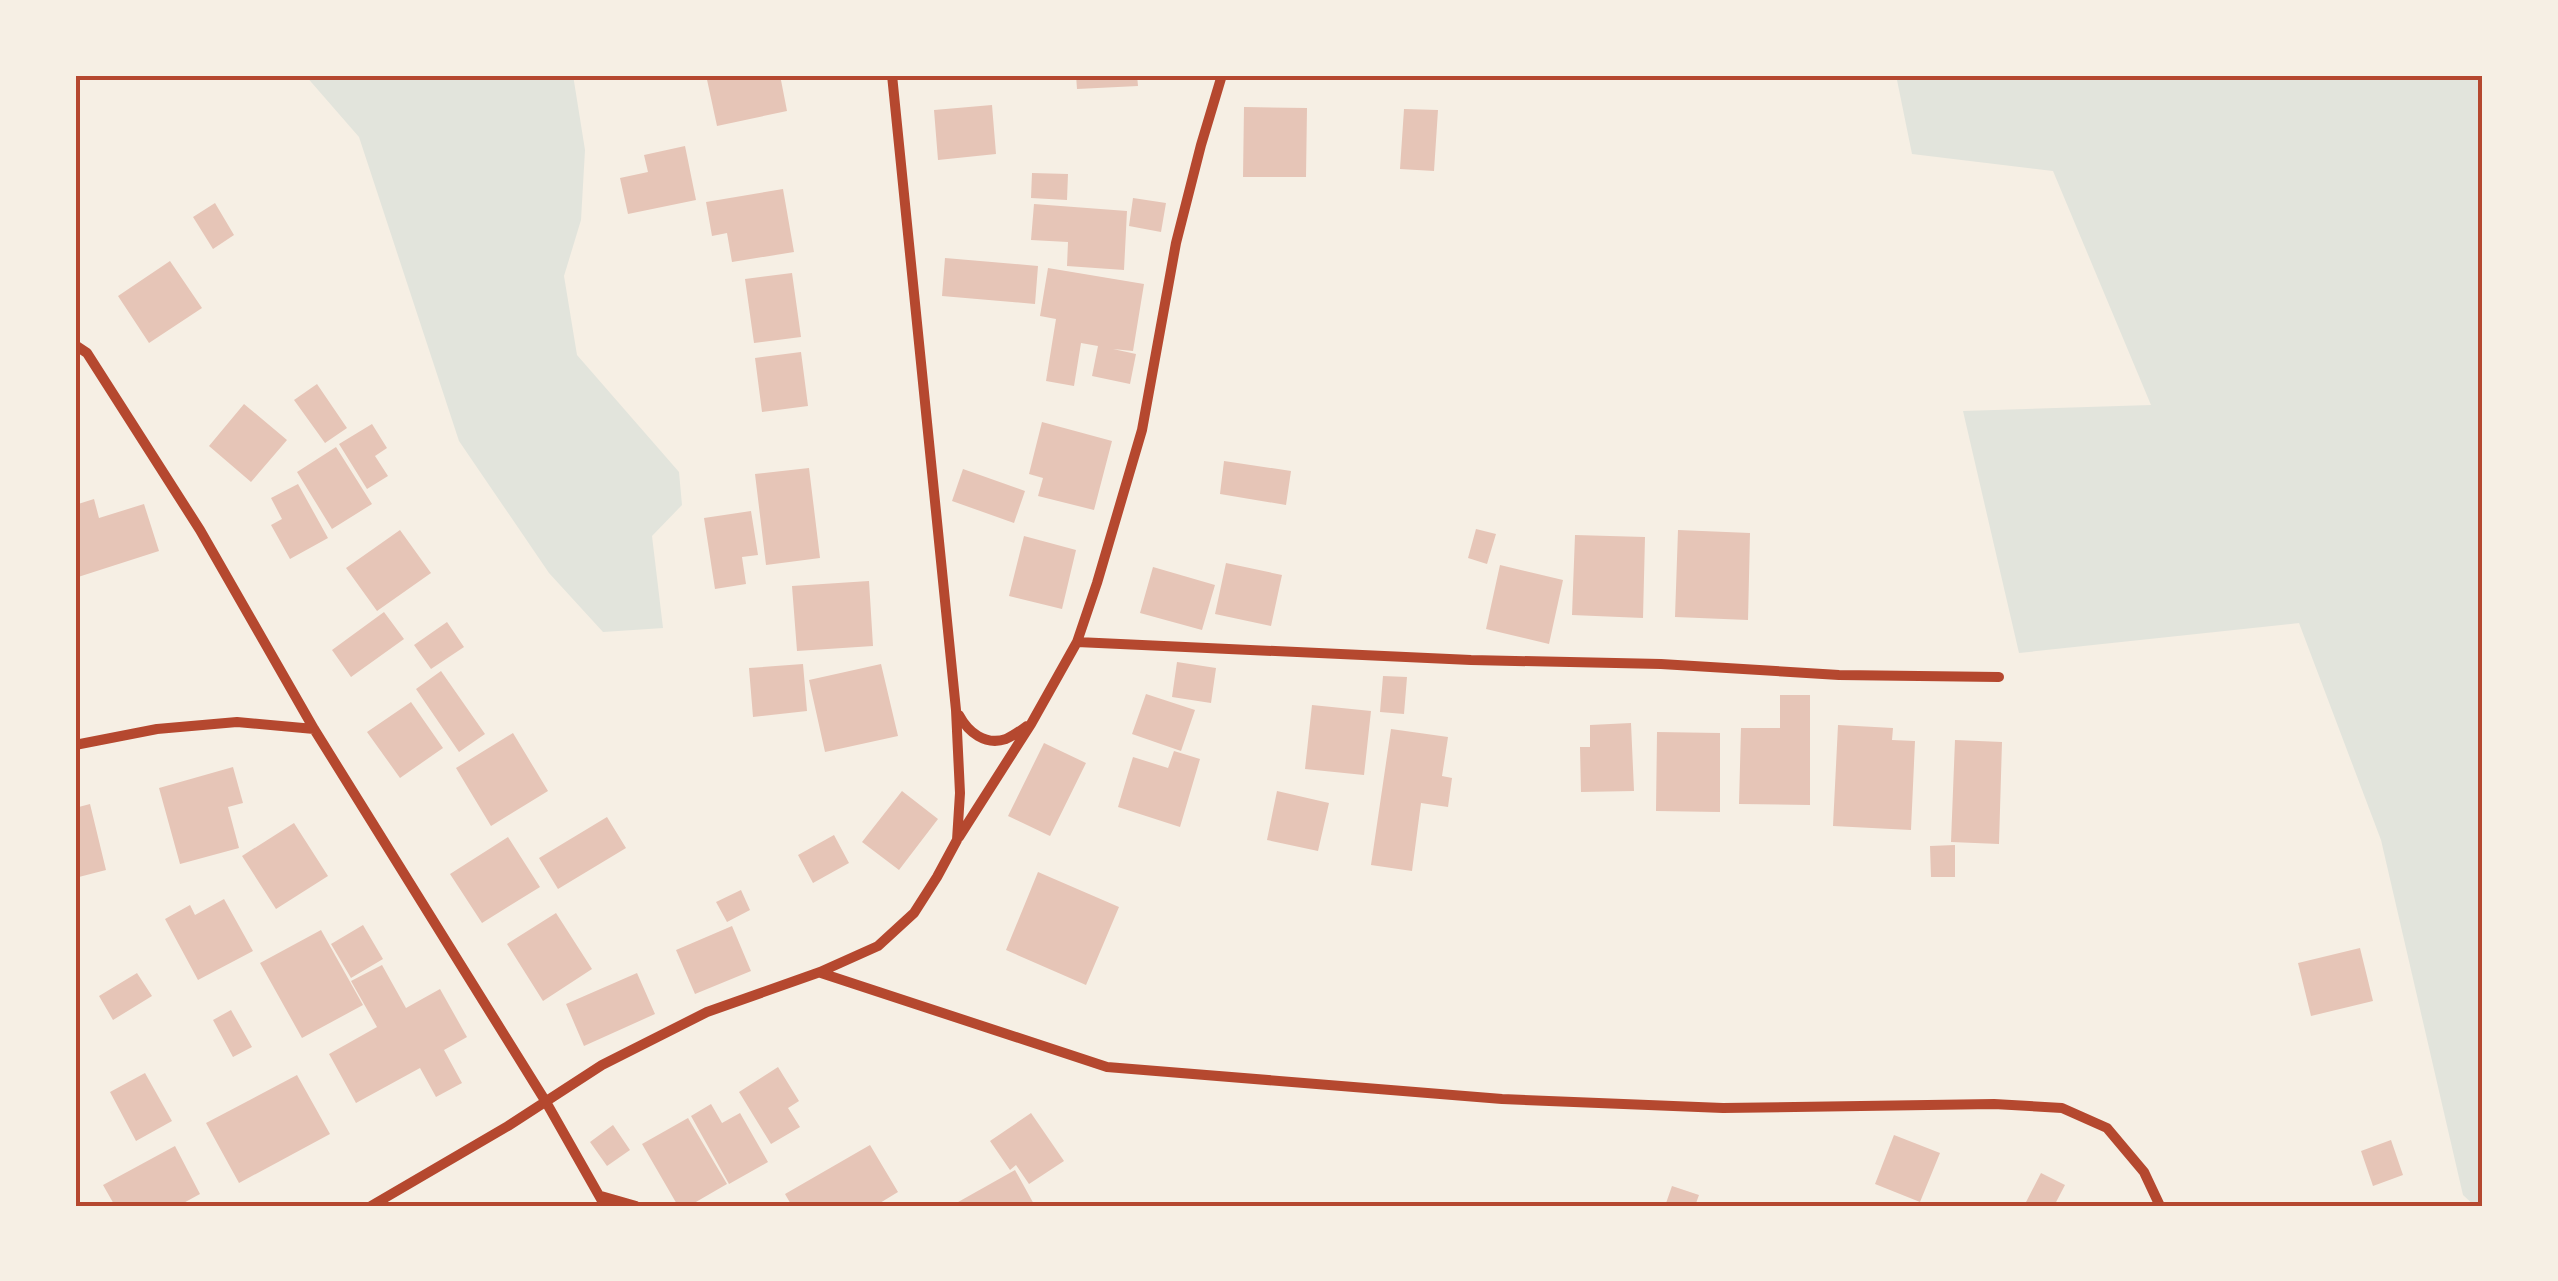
<svg xmlns="http://www.w3.org/2000/svg" width="2558" height="1281" font-family="'Roboto Condensed',sans-serif">
  <rect width="100%" height="100%" fill="#f6efe4"/>
  <path fill="#e2e4dc" d="M305,75H573L585,150L581,220L564,276L577,355L679,472L682,505L652,536L663,628L603,632L549,573L459,441L359,137Z
    M1896,75H2483V1206H2475L2463,1195L2381,840L2299,623L2019,653L1963,411L2151,405L2053,171L1912,154Z"/>
  <path fill="#e6c5b7" d="M706,75H780L787,111L717,126Z
    M1076,75H1137L1138,86L1077,89Z
    M992,105L996,154L938,160L934,110Z
    M1244,107L1307,108L1306,177H1243Z
    M1404,109L1438,110L1434,171L1400,169Z
    M685,146L696,200L628,214L620,178L648,172L644,155Z
    M1032,173L1068,174L1067,200L1031,198Z
    M783,189L794,252L732,262L727,233L712,236L706,202Z
    M1133,198L1166,203L1161,232L1129,226Z
    M215,203L234,235L213,249L193,217Z
    M1034,204L1127,211L1124,270L1067,266L1068,242L1031,240Z
    M945,258L1038,266L1035,304L942,296Z
    M170,261L202,308L149,343L118,296Z
    M1048,268L1144,284L1133,351L1113,349L1136,354L1130,384L1092,376L1098,346L1081,343L1074,386L1046,381L1056,319L1040,316Z
    M792,273L801,337L754,343L745,279Z
    M801,352L808,406L762,412L755,358Z
    M317,384L347,428L325,443L294,400Z
    M244,404L287,440L251,482L209,446Z
    M1042,422L1112,441L1094,510L1038,496L1043,478L1029,474Z
    M372,424L387,448L375,456L388,476L367,489L339,444Z
    M336,447L372,504L332,529L297,472Z
    M1224,461L1291,471L1286,505L1220,494Z
    M809,468L820,558L766,565L755,474Z
    M963,469L1025,491L1014,523L952,501Z
    M298,484L328,538L290,559L271,525L282,519L271,498Z
    M94,499L99,518L144,504L159,551L75,578V505Z
    M751,511L758,555L742,557L746,584L715,589L704,518Z
    M1476,529L1496,534L1487,564L1468,558Z
    M400,530L431,573L377,611L346,568Z
    M1678,530L1750,533L1748,620L1675,617Z
    M1575,535L1645,537L1643,618L1572,615Z
    M1024,536L1076,550L1062,609L1009,596Z
    M1226,563L1282,575L1271,626L1215,614Z
    M1500,565L1563,580L1549,644L1486,629Z
    M1153,567L1215,585L1202,630L1140,613Z
    M869,581L873,646L797,651L792,586Z
    M384,612L404,639L351,677L332,650Z
    M447,622L464,647L431,669L414,645Z
    M1177,662L1216,668L1211,703L1172,697Z
    M803,664L807,711L753,717L749,668Z
    M881,664L898,736L825,752L809,680Z
    M441,671L485,734L459,752L416,689Z
    M1383,676L1407,677L1404,714L1380,712Z
    M1146,694L1195,710L1181,751L1132,734Z
    M1780,695H1810V805L1739,804L1741,728H1780Z
    M411,702L443,748L400,778L367,732Z
    M1312,705L1371,711L1364,775L1305,769Z
    M1631,723L1634,791L1581,792L1580,747H1590V725Z
    M1838,725L1893,728L1892,740L1915,741L1911,830L1833,826Z
    M1391,729L1448,737L1442,776L1452,778L1448,807L1421,803L1412,871L1371,865Z
    M1657,732L1720,733V812L1656,811Z
    M513,733L548,791L491,826L456,768Z
    M1955,740L2002,742L1999,844L1951,842Z
    M1044,743L1086,763L1050,836L1008,816Z
    M1174,751L1200,759L1180,827L1118,807L1133,757L1168,768Z
    M233,767L243,803L228,807L239,848L180,864L159,788Z
    M902,791L938,819L899,870L862,842Z
    M1277,791L1329,803L1318,851L1267,840Z
    M90,804L106,870L75,878V808Z
    M607,817L626,848L558,889L539,858Z
    M294,823L328,876L276,909L242,856Z
    M834,835L849,863L813,883L798,855Z
    M508,837L540,887L482,923L450,874Z
    M1955,845V877H1931L1930,846Z
    M1038,872L1119,907L1086,985L1006,950Z
    M741,890L750,910L727,922L716,902Z
    M224,899L253,951L198,980L165,919L190,905L195,915Z
    M556,913L592,969L543,1001L507,944Z
    M363,925L383,959L351,978L331,944Z
    M732,926L751,971L695,994L676,950Z
    M321,930L363,1005L302,1038L260,963Z
    M2360,948L2373,1001L2311,1016L2298,963Z
    M382,965L406,1008L440,989L467,1037L444,1050L462,1083L436,1097L420,1068L356,1103L329,1054L377,1027L351,981Z
    M137,973L152,996L113,1020L99,996Z
    M637,973L655,1014L584,1046L566,1004Z
    M231,1010L252,1047L233,1057L213,1020Z
    M778,1067L799,1101L788,1108L800,1127L771,1144L739,1092Z
    M145,1073L172,1121L136,1141L110,1092Z
    M297,1075L330,1134L239,1183L206,1123Z
    M711,1104L722,1123L740,1113L768,1162L729,1184L691,1116Z
    M1031,1113L1064,1161L1029,1184L1016,1165L1010,1170L990,1141Z
    M688,1118L727,1184L689,1206H678L642,1144Z
    M613,1125L630,1150L607,1166L590,1142Z
    M1894,1135L1940,1153L1920,1202L1875,1184Z
    M2391,1140L2403,1175L2373,1186L2361,1151Z
    M870,1145L898,1192L875,1206H792L785,1194Z
    M175,1146L200,1194L178,1206H115L103,1185Z
    M1015,1170L1035,1206H951Z
    M2041,1173L2065,1185L2054,1206H2024Z
    M1672,1186L1699,1195L1695,1206H1665Z"/>
  <g fill="none" stroke-linecap="round" stroke-linejoin="round">
    <path stroke="#b5482f" stroke-width="10" d="M75,345L87,353L200,530L314,729L546,1102L605,1206
      M1077,642L1471,660L1661,664L1839,675L1999,677
      M959,715C968,732 985,746 1006,739C1013,736 1021,730 1027,726
      M75,745L157,729L237,722L314,729
      M959,837L1031,724L1077,642L1097,583L1142,430L1176,243L1201,145L1222,75
      M821,973L1107,1067L1502,1099L1723,1108L1994,1104L2062,1108L2107,1128L2144,1172L2160,1206
      M601,1196L636,1206
      M371,1206L508,1126L602,1065L707,1012L820,972L878,946L914,913L937,877L957,840L960,793L956,710L892,75"/>
  </g>
  <rect width="2558" height="1281" fill="none" stroke="#f6efe4" stroke-width="155"/>
  <rect x="78" y="78" width="2402" height="1126" fill="none" stroke="#b5482f" stroke-width="4"/>
</svg>
